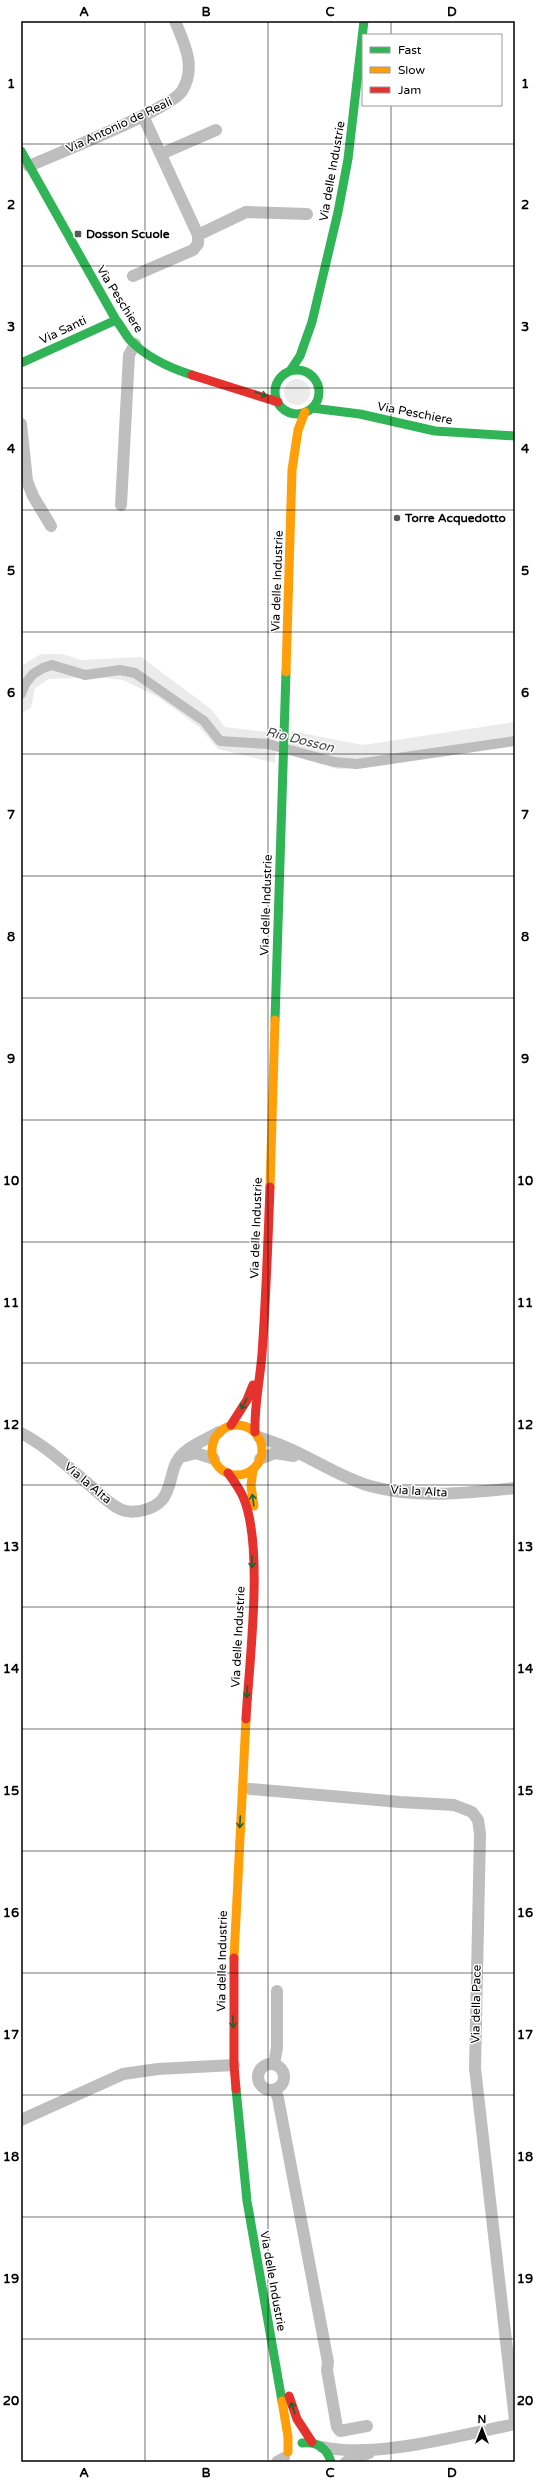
<svg xmlns="http://www.w3.org/2000/svg" width="536" height="2483" font-family="'Varela Round',sans-serif">
  <rect width="100%" height="100%" fill="#fff"/>
  <path fill="#ebebeb" d="M284 392a13 13 0 1 1 26 0a13 13 0 1 1-26 0Z
    M41,654H62L81,660L141,657L211,709L225,727L276,733L275,763L218,749L199,727L158,697L123,680L98,677L49,679L35,688L31,708L21,713V666Z
    M515,722V745L359,768L337,769L290,755L291,731L363,745Z"/>
  <g fill="none" stroke-linecap="round" stroke-linejoin="round">
    <path stroke="#bdbdbd" stroke-width="10" d="M21,694L25,684L33,674L43,668L52,665L85,675L120,670L135,673L204,721L220,741L268,744L334,762L357,764L515,741"/>
    <path stroke="#bebebe" stroke-width="12" d="M143,116L198,235
      M161,154L216,130
      M29,166C56,154 171,109 182,91C197,67 184,43 175,21
      M133,276L193,250L198,244V235L246,212L307,214
      M21,424L27,481L33,496L51,526
      M121,505L129,355L135,344
      M21,1433C48,1447 70,1469 93,1488C102,1496 109,1504 120,1509C132,1515 153,1510 162,1500C171,1489 170,1476 176,1463C184,1447 204,1441 219,1432
      M259,1437C269,1441 280,1444 290,1449C317,1461 342,1478 370,1486C417,1499 468,1493 515,1488
      M181,1457L196,1453L214,1459
      M260,1459L275,1453L294,1456
      M250,1789L400,1802L454,1805L472,1812L478,1820L480,1834L475,2068L515,2420
      M258 2077a13 13 0 1 1 26 0a13 13 0 1 1-26 0Z
      M274,2064L277,2048V1991
      M275,2090L278,2098L328,2362L327,2370L337,2427L340,2431L367,2426
      M21,2120L123,2074L158,2069L234,2065
      M322,2447C376,2459 460,2435 515,2424
      M277,2462L284,2458
      M346,2462L369,2453"/>
    <path stroke="#30b455" stroke-width="9" d="M21,151L116,320C121,326 125,334 130,340C147,358 170,368 192,375
      M21,363L116,320
      M275 392a22 22 0 1 1 44 0a22 22 0 1 1-44 0Z
      M290,371L300,356L312,322L338,212L348,159L364,21
      M312,408L360,414L435,431L515,436
      M275,1020L286,672
      M236,2089L247,2201L282,2401
      M302,2443C317,2441 327,2448 331,2462"/>
    <path stroke="#ff9f0a" stroke-width="9" d="M286,672L292,470L298,430L305,412
      M270,1187L275,1020
      M212 1450a25 25 0 1 1 50 0a25 25 0 1 1-50 0Z
      M253,1469L251,1486L254,1506
      M234,1958L246,1719
      M282,2401L288,2437V2452"/>
    <path stroke="#e5322d" stroke-width="9" d="M192,375L278,402
      M231,1425L247,1400L253,1385
      M255,1432C254,1406 260,1380 262,1354C266,1298 268,1243 270,1187
      M228,1473C234,1481 240,1489 244,1499C264,1550 249,1662 246,1719
      M234,1958V2065L236,2089
      M289,2396L297,2419L312,2442"/>
  </g>
  <defs><path id="oneway-shaft" d="M-6 0H5M1.5-3L5.5 0L1.5 3" fill="none" stroke-width="1.6" stroke-linecap="round" stroke-linejoin="round"/></defs>
  <g stroke="#1a632f">
    <use href="#oneway-shaft" transform="translate(261 394) rotate(20)"/>
    <use href="#oneway-shaft" transform="translate(244 1404) rotate(118)"/>
    <use href="#oneway-shaft" transform="translate(253 1500) rotate(-98)"/>
    <use href="#oneway-shaft" transform="translate(252 1562) rotate(89)"/>
    <use href="#oneway-shaft" transform="translate(247 1692) rotate(93)"/>
    <use href="#oneway-shaft" transform="translate(240 1822) rotate(93)"/>
    <use href="#oneway-shaft" transform="translate(233 2022) rotate(89)"/>
    <use href="#oneway-shaft" transform="translate(293 2408) rotate(-109)"/>
  </g>
  <path fill="none" stroke="#000" stroke-width="1" stroke-opacity="0.55" d="M145,21V2462M268,21V2462M391,21V35M391,105V2462M21,144H515M21,266H515M21,388H515M21,510H515M21,632H515M21,754H515M21,876H515M21,998H515M21,1120H515M21,1242H515M21,1363H515M21,1485H515M21,1607H515M21,1729H515M21,1851H515M21,1973H515M21,2095H515M21,2217H515M21,2339H515"/>
  <g fill="#595959" stroke="#fff" stroke-width="1.5">
    <rect x="74" y="230" width="8" height="8" rx="2"/>
    <circle cx="397" cy="518" r="4"/>
  </g>
  <g text-anchor="middle" dominant-baseline="central" stroke-width="3" stroke-linejoin="round" paint-order="stroke">
    <g font-size="12" fill="#000" stroke="#fff">
      <text transform="translate(119 125) rotate(-25)">Via Antonio de Reali</text>
      <text transform="translate(332 171) rotate(-80)">Via delle Industrie</text>
      <text transform="translate(120 299) rotate(58)">Via Peschiere</text>
      <text transform="translate(63 330) rotate(-25)">Via Santi</text>
      <text transform="translate(415 413) rotate(11)">Via Peschiere</text>
      <text transform="translate(277 581) rotate(-88)">Via delle Industrie</text>
      <text transform="translate(266 905) rotate(-88)">Via delle Industrie</text>
      <text transform="translate(256 1228) rotate(-88)">Via delle Industrie</text>
      <text transform="translate(88 1483) rotate(40)">Via la Alta</text>
      <text transform="translate(419 1491) rotate(3)">Via la Alta</text>
      <text transform="translate(238 1637) rotate(-87)">Via delle Industrie</text>
      <text transform="translate(222 1961) rotate(-89)">Via delle Industrie</text>
      <text transform="translate(476 2004) rotate(-89)">Via della Pace</text>
      <text transform="translate(273 2281) rotate(80)">Via delle Industrie</text>
    </g>
    <g font-size="12" font-weight="bold" fill="#000" stroke="#fff" text-anchor="start">
      <text x="86" y="234">Dosson Scuole</text>
      <text x="405" y="518">Torre Acquedotto</text>
    </g>
    <g font-size="13" font-style="italic" fill="#424242" stroke="#fff">
      <text transform="translate(300 740) rotate(14)">Rio Dosson</text>
    </g>
  </g>
  <rect width="536" height="2483" fill="none" stroke="#ffffff" stroke-width="44"/>
  <rect x="362" y="34" width="140" height="72" fill="#ffffff" stroke="#999999"/>
  <rect x="370" y="47" width="20" height="6" fill="#30b455" stroke="#999999"/>
  <text x="398" y="54" font-size="12" fill="#000000">Fast</text>
  <rect x="370" y="67" width="20" height="6" fill="#ff9f0a" stroke="#999999"/>
  <text x="398" y="74" font-size="12" fill="#000000">Slow</text>
  <rect x="370" y="87" width="20" height="6" fill="#e5322d" stroke="#999999"/>
  <text x="398" y="94" font-size="12" fill="#000000">Jam</text>
  <g transform="translate(482 2429)" stroke="#ffffff" stroke-width="3" paint-order="stroke">
  <path d="M0-3L7 15L0 10L-7 15Z" fill="#000000"/>
  <text y="-6" font-size="11" font-weight="bold" text-anchor="middle" fill="#000000">N</text>
  </g>
  <rect x="22" y="22" width="492" height="2439" fill="none" stroke="#000" stroke-width="1.5"/>
  <g font-size="13" text-anchor="middle" font-weight="bold" fill="#000">
    <text x="84" y="16">A</text>
    <text x="206" y="16">B</text>
    <text x="330" y="16">C</text>
    <text x="452" y="16">D</text>
    <text x="11" y="88">1</text>
    <text x="525" y="88">1</text>
    <text x="11" y="209">2</text>
    <text x="525" y="209">2</text>
    <text x="11" y="331">3</text>
    <text x="525" y="331">3</text>
    <text x="11" y="453">4</text>
    <text x="525" y="453">4</text>
    <text x="11" y="575">5</text>
    <text x="525" y="575">5</text>
    <text x="11" y="697">6</text>
    <text x="525" y="697">6</text>
    <text x="11" y="819">7</text>
    <text x="525" y="819">7</text>
    <text x="11" y="941">8</text>
    <text x="525" y="941">8</text>
    <text x="11" y="1063">9</text>
    <text x="525" y="1063">9</text>
    <text x="11" y="1185">10</text>
    <text x="525" y="1185">10</text>
    <text x="11" y="1307">11</text>
    <text x="525" y="1307">11</text>
    <text x="11" y="1429">12</text>
    <text x="525" y="1429">12</text>
    <text x="11" y="1551">13</text>
    <text x="525" y="1551">13</text>
    <text x="11" y="1673">14</text>
    <text x="525" y="1673">14</text>
    <text x="11" y="1795">15</text>
    <text x="525" y="1795">15</text>
    <text x="11" y="1917">16</text>
    <text x="525" y="1917">16</text>
    <text x="11" y="2039">17</text>
    <text x="525" y="2039">17</text>
    <text x="11" y="2161">18</text>
    <text x="525" y="2161">18</text>
    <text x="11" y="2283">19</text>
    <text x="525" y="2283">19</text>
    <text x="11" y="2405">20</text>
    <text x="525" y="2405">20</text>
    <text x="84" y="2477">A</text>
    <text x="206" y="2477">B</text>
    <text x="330" y="2477">C</text>
    <text x="452" y="2477">D</text>
  </g>
</svg>
